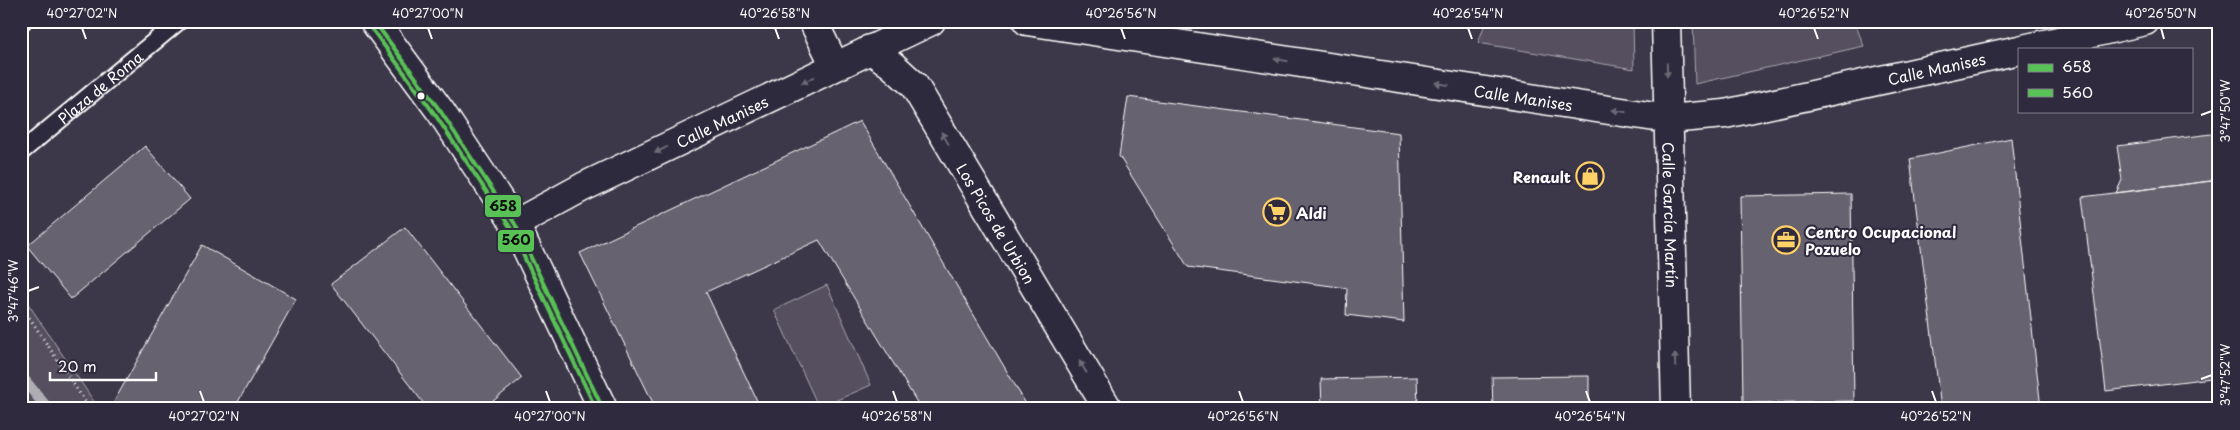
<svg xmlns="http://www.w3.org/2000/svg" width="2240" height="430" font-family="'Playpen Sans',sans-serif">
  <rect width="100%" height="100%" fill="#3c3749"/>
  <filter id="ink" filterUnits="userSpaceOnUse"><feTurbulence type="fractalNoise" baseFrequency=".02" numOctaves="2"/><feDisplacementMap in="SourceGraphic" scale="10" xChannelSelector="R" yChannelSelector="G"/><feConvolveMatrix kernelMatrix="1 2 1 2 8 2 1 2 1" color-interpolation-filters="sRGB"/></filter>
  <g filter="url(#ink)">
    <path fill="#555060" stroke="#aaa8b0" d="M1486,21H1633L1634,69L1478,43Z
      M1693,21H1854L1864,46L1695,84Z
      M827,285L871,385L819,408L774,310Z
      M21,293L99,409H21Z"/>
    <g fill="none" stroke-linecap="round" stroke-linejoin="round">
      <path stroke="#afadb4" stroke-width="11" d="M21,376L48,409"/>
    </g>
    <path fill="#666270" stroke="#fff" d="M1128,97L1399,133L1404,322L1346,315L1347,288L1188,267L1119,156Z
      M860,121L1029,409H921L819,240L706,292L761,409H656L580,253Z
      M2219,133V180L2116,193L2122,180L2117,146Z
      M2011,138L2041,409H1941L1910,159Z
      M145,146L190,199L71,299L27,246Z
      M2219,180V377L2106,391L2082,197Z
      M1851,194L1854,401L1743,403L1740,196Z
      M405,227L522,378L483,409H428L331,284Z
      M202,245L296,299L234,409H115L111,407Z
      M1589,376V409H1493L1492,377Z
      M1417,377L1418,409H1322L1321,379Z"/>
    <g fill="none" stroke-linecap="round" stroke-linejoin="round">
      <g stroke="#fff" stroke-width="20">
        <g id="service">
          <path d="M21,22L23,21"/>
          <path id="s1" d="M21,152L179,21"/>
        </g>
      </g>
      <g stroke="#fff" stroke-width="31">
        <g id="minor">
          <path d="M813,21L831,58L838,65"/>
          <path id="s2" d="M1027,21L1668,119L1725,114L2019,50"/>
          <path id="s3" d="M1666,21L1676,409"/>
          <path id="s4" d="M870,49L892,65L914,85L1108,409"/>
          <path d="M2023,49L2145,21"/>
          <path id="s5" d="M515,224L583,187L931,21"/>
        </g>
      </g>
      <g stroke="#fff" stroke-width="31">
        <path id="secondary" d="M374,21L441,112L515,224L603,409"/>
      </g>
      <path stroke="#fff" stroke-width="3" stroke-dasharray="1 4" stroke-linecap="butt" d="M21,305L90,409"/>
      <use href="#service" stroke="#2f2a3d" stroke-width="16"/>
      <use href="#minor" stroke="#2f2a3d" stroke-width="28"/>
      <use href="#secondary" stroke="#2f2a3d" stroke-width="28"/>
      <g stroke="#2f2a3d" stroke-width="8">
        <path id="bus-1" d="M374,21L441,112L515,224L603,409"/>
      </g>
      <g stroke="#2f2a3d" stroke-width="8">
        <path id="bus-2" d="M369,25L436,116L510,227L596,409"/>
      </g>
      <use href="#bus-1" stroke="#59c256" stroke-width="4"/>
      <use href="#bus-2" stroke="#59c256" stroke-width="4"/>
    </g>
    <defs><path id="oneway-solid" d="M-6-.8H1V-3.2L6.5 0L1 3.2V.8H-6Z" transform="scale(1.25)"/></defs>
    <g fill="#6d6a77">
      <use href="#oneway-solid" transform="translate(1281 60) rotate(-171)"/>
      <use href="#oneway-solid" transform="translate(1667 70) rotate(89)"/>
      <use href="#oneway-solid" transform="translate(808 80) rotate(154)"/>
      <use href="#oneway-solid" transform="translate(1442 84) rotate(-171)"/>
      <use href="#oneway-solid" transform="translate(1619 111) rotate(-171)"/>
      <use href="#oneway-solid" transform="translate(945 138) rotate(-121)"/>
      <use href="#oneway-solid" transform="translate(661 150) rotate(154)"/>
      <use href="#oneway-solid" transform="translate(1675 360) rotate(-92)"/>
      <use href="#oneway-solid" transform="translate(1083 367) rotate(-122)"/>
    </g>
  </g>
  <path fill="none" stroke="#fff" stroke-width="2" d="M82,28L86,39M428,28L432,39M775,28L779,39M1121,28L1125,39M1468,28L1472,39M1814,28L1818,39M2161,28L2164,39M2201,115L2212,111M28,291L39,287M2201,379L2212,375M200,391L204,402M546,391L550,402M893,391L897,402M1239,391L1243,402M1586,391L1590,402M1932,391L1936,402"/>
  <defs>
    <g id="shop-ring" transform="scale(1.4375)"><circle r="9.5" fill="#2f2a3d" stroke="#ffd166" stroke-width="1.5"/><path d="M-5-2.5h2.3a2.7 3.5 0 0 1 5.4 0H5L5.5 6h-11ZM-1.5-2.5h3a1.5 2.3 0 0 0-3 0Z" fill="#ffd166"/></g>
    <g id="supermarket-ring" transform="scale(1.4375)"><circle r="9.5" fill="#2f2a3d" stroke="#ffd166" stroke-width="1.5"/><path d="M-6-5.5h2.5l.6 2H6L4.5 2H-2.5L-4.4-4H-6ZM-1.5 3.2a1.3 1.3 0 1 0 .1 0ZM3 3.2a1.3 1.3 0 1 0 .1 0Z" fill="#ffd166"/></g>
    <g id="office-ring" transform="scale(1.4375)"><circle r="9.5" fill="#2f2a3d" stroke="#ffd166" stroke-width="1.5"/><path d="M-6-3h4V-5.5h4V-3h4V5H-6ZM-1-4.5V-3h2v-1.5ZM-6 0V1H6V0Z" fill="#ffd166"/></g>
  </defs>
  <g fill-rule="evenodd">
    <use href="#shop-ring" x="1590" y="176"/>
    <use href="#supermarket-ring" x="1277" y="212"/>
    <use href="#office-ring" x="1786" y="240"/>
  </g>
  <circle fill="#fff" stroke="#2f2a3d" stroke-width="2" cx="421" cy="96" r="4.5"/>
  <g text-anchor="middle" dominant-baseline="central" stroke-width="4" stroke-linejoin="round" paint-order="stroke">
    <g font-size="15" fill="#fff" stroke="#2f2a3d">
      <text stroke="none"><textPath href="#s2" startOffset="922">Calle Manises</textPath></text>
      <text stroke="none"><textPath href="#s1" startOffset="102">Plaza de Roma</textPath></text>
      <text stroke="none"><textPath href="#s2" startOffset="502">Calle Manises</textPath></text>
      <text stroke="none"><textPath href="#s5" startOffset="231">Calle Manises</textPath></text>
      <text stroke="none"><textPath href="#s3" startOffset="194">Calle García Martín</textPath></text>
      <text stroke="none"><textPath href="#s4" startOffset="218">Los Picos de Urbion</textPath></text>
    </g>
    <g font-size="15" font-weight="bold" fill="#fff" stroke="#2f2a3d" text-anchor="start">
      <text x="1571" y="176" text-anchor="end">Renault</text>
      <text x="1296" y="212">Aldi</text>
      <text x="1805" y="231">Centro Ocupacional<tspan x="1805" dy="17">Pozuelo</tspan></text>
    </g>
  </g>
  <g stroke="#2f2a3d" stroke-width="2">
    <rect x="484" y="194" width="38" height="24" rx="5" fill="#59c256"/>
    <rect x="497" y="229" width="38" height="24" rx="5" fill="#59c256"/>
  </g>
  <g font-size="14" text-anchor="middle" font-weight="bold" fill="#111">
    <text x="503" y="211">658</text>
    <text x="516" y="245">560</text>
  </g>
  <rect width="2240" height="430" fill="none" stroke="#2f2a3d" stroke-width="55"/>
  <rect x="2018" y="48" width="175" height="65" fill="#2f2a3d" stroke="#827f8b"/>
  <rect x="2028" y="64" width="25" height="8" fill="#59c256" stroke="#827f8b"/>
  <text x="2062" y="72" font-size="15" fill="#ffffff">658</text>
  <rect x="2028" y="89" width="25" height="8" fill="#59c256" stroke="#827f8b"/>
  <text x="2062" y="98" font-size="15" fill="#ffffff">560</text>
  <path d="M50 372v8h106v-8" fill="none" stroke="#ffffff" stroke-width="2.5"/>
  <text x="58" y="372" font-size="15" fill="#ffffff" stroke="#2f2a3d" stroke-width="4" paint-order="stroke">20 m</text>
  <rect x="28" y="28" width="2184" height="374" fill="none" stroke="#fff" stroke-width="2"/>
  <g font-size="12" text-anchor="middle" fill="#fff">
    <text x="82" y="18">40°27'02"N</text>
    <text x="428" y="18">40°27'00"N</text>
    <text x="775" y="18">40°26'58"N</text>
    <text x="1121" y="18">40°26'56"N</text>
    <text x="1468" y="18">40°26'54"N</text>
    <text x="1814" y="18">40°26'52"N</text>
    <text x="2161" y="18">40°26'50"N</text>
    <text transform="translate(2226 111) rotate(-90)" y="4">3°47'50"W</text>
    <text transform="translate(14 291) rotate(-90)" y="4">3°47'46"W</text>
    <text transform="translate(2226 375) rotate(-90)" y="4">3°47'52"W</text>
    <text x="204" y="421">40°27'02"N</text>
    <text x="550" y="421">40°27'00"N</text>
    <text x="897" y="421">40°26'58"N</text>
    <text x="1243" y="421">40°26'56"N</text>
    <text x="1590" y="421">40°26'54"N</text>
    <text x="1936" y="421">40°26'52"N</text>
  </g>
</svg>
